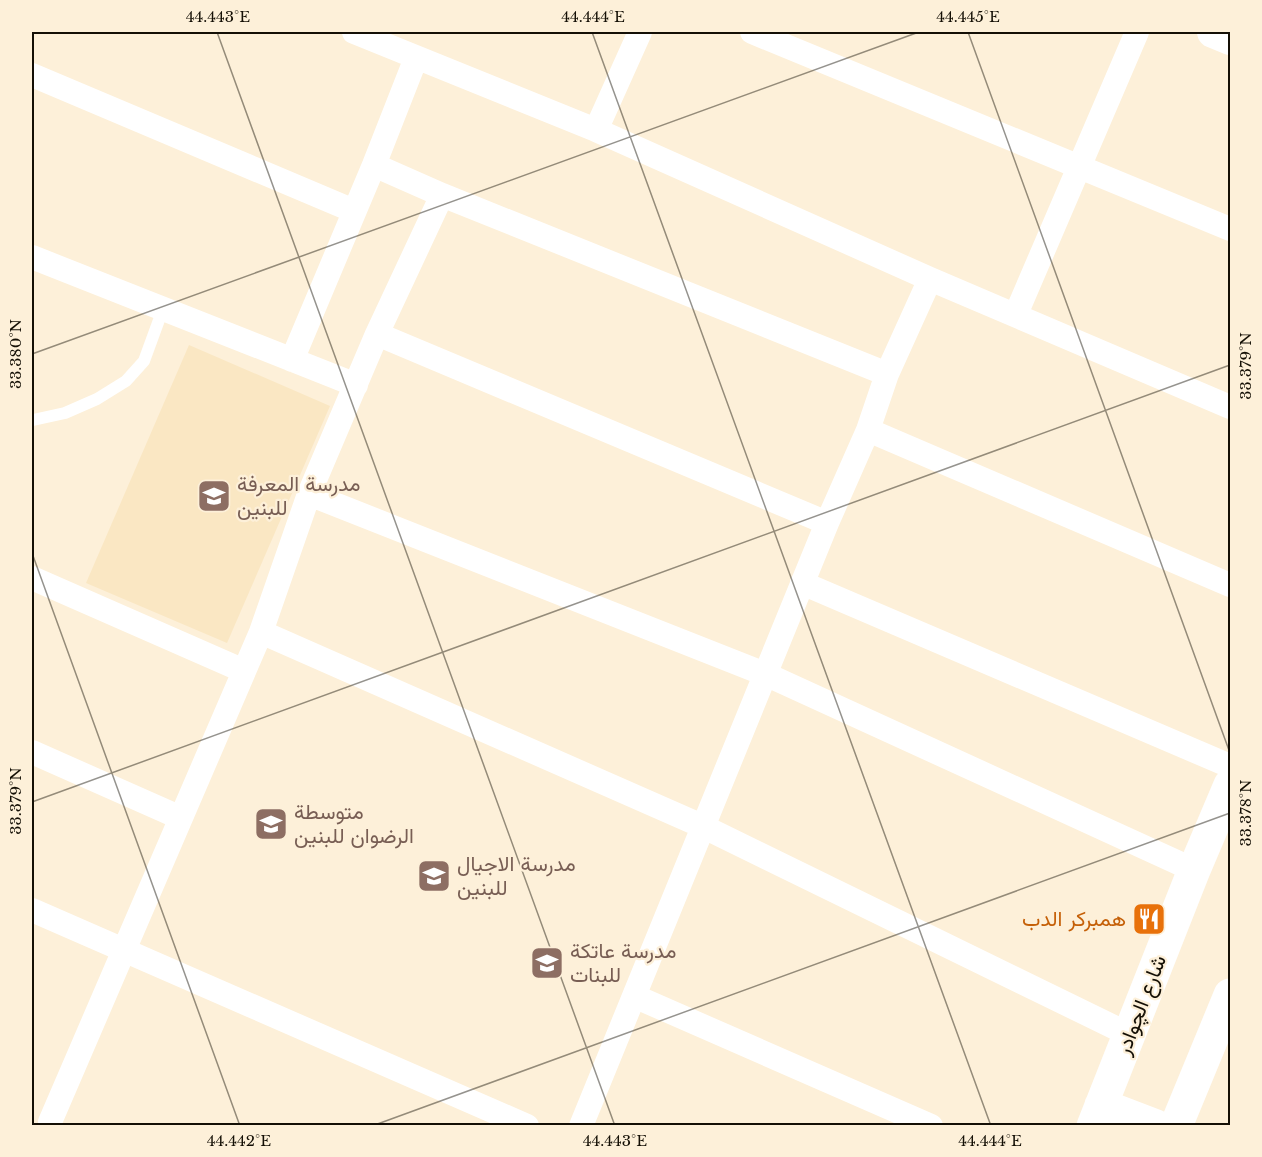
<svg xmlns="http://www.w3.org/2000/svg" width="1262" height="1157" font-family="'Libre Baskerville',Vazirmatn,serif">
  <rect width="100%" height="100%" fill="#fdf0d9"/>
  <path fill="#fae7c3" d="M189,345L330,406L227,643L86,583Z"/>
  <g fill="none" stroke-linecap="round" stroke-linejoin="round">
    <path stroke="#fff" stroke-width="12" d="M33,420L65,413L97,399L126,381L144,361L163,309"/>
    <path stroke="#fff" stroke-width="24" d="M354,32L596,130L930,279L1230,407
      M752,32L1230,229
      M32,75L354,211
      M596,130L640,32
      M374,165L442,195L887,374
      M32,257L356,385
      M1016,314L1137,32
      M377,334L827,523
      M292,360L374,165L416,58
      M868,430L1230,585
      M309,494L765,674L1194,870
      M32,578L244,671
      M802,583L1230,766
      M261,632L702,826L1130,1035
      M32,752L181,818
      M32,910L527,1126
      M634,996L931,1126
      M50,1122L261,632L309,494L377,334L442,195
      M581,1126L827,523L868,430L887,374L930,279"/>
    <path stroke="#fff" stroke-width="32" d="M1213,32L1230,39"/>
    <path stroke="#fff" stroke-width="33" d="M1101,1105L1156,1126
      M1093,1126L1194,870L1230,785
      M1176,1126L1230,995"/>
  </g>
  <path fill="none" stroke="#140f05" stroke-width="1.5" stroke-opacity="0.45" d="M217,32L615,1126M592,32L991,1126M968,32L1230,753M32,354L919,32M32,553L240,1126M32,802L1230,365M372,1126L1230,813"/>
  <defs>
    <g id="school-square" transform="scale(1.725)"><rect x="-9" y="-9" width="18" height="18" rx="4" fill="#8d6e63" stroke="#fdf0d9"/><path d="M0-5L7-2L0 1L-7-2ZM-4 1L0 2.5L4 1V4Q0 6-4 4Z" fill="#fff"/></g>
    <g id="restaurant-square" transform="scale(1.725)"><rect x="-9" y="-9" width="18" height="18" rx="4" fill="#e8710a" stroke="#fdf0d9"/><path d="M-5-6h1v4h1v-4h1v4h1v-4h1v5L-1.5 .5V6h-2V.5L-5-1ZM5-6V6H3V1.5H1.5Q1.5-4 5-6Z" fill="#fff"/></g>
  </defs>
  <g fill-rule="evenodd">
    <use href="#school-square" x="214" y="496"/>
    <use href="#school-square" x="271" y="824"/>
    <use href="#school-square" x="434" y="876"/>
    <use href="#restaurant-square" x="1149" y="919"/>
    <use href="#school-square" x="547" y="963"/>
  </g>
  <g text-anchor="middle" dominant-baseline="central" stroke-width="4.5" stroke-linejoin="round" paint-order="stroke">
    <g font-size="21" fill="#785e54" stroke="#fdf0d9" text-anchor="start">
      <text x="237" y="484">مدرسة المعرفة<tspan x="237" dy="24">للبنين</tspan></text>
      <text x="294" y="812">متوسطة<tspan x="294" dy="24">الرضوان للبنين</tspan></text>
      <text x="457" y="864">مدرسة الاجيال<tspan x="457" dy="24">للبنين</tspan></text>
      <text x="570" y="951">مدرسة عاتكة<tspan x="570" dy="24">للبنات</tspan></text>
    </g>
    <g font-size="21" fill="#c56008" stroke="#fdf0d9" text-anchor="end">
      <text x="1126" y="919">همبركر الدب</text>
    </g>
    <g font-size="21" fill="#140f05" stroke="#fdf0d9">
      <text transform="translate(1141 1005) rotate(-69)">شارع الچوادر</text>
    </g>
  </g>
  <rect width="1262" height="1157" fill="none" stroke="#fdf0d9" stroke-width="66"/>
  <rect x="33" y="33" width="1196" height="1091" fill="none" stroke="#140f05" stroke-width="2"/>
  <g font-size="15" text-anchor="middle" fill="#140f05">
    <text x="218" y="22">44.443°E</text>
    <text x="593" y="22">44.444°E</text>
    <text x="968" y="22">44.445°E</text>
    <text transform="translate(16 354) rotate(-90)" y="5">33.380°N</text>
    <text transform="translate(1246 366) rotate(-90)" y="5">33.379°N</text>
    <text transform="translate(16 801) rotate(-90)" y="5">33.379°N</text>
    <text transform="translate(1246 813) rotate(-90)" y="5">33.378°N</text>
    <text x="239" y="1146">44.442°E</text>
    <text x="615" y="1146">44.443°E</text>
    <text x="990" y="1146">44.444°E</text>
  </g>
</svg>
